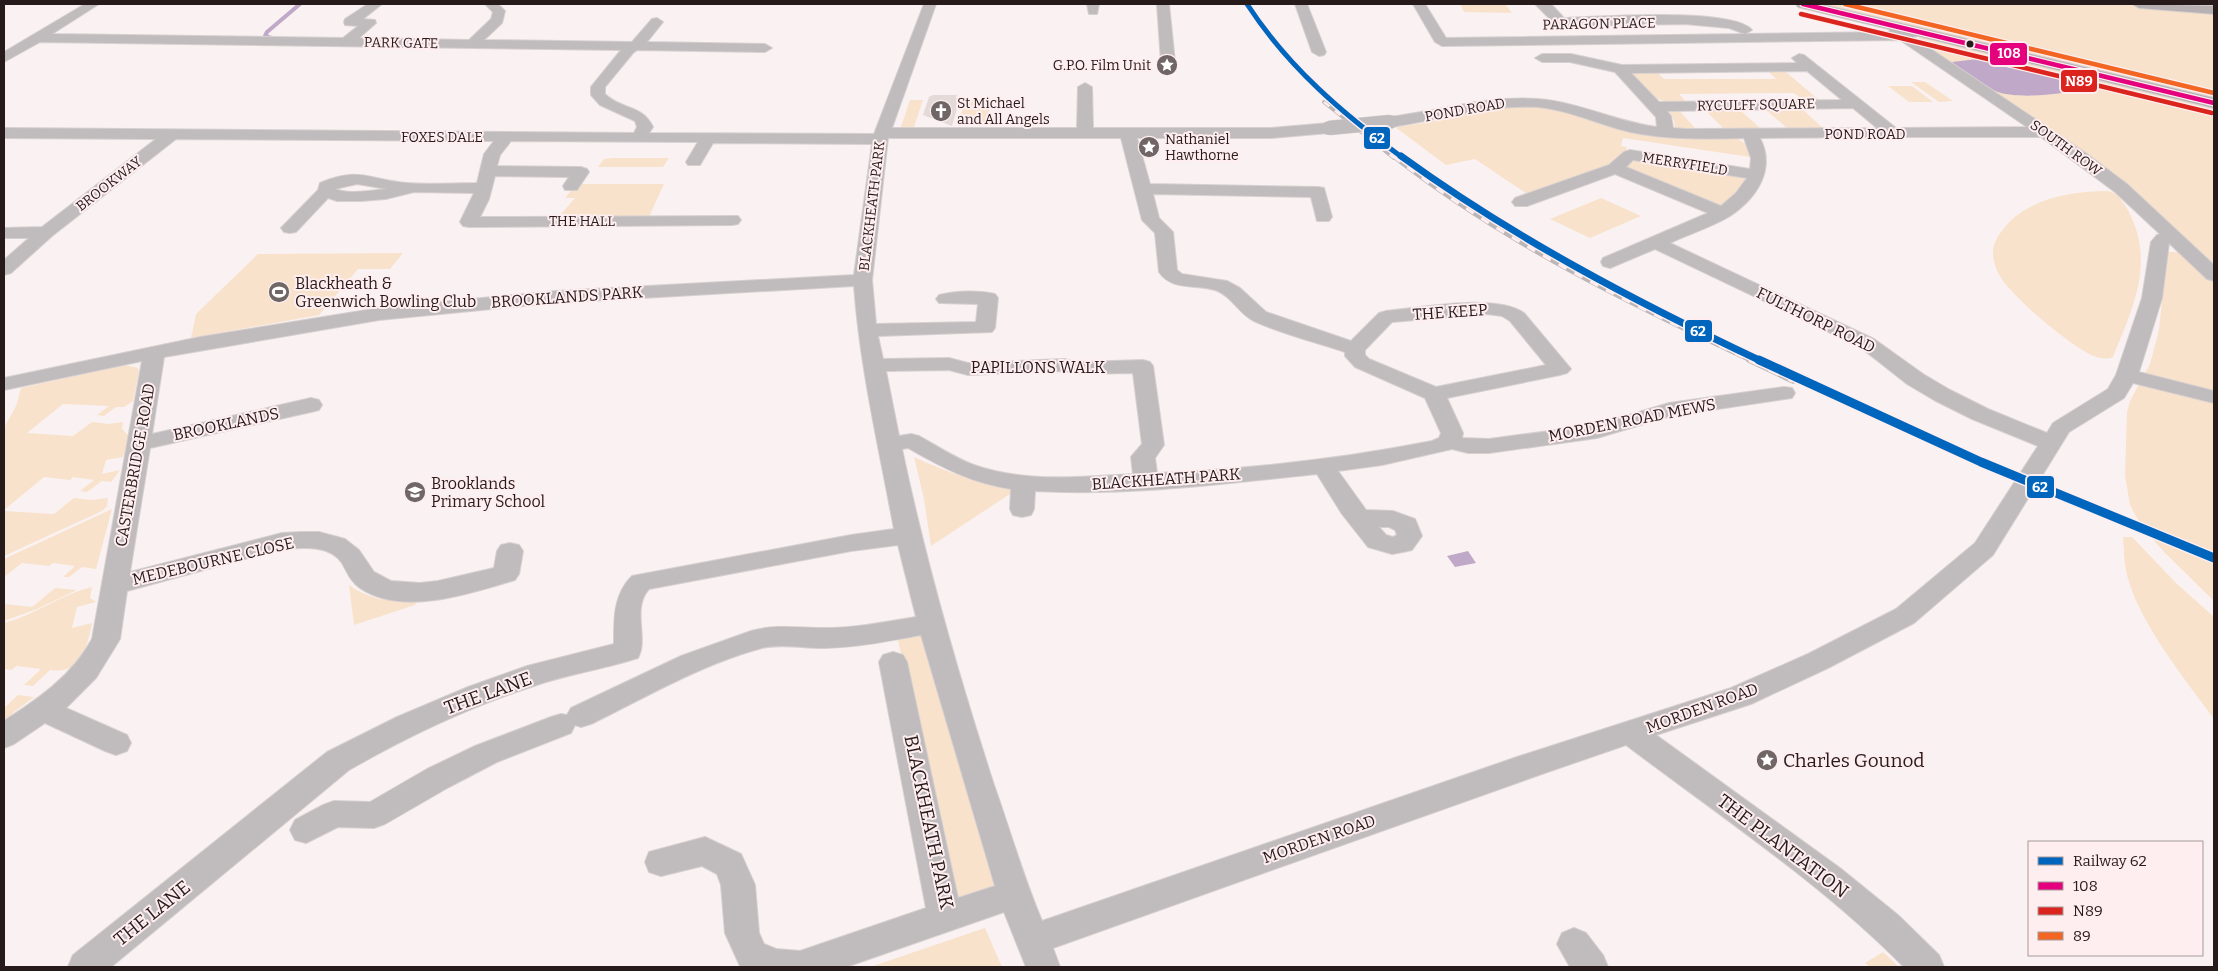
<svg xmlns="http://www.w3.org/2000/svg" width="2218" height="971" font-family="Bitter,serif">
  <rect width="100%" height="100%" fill="#faf2f2"/>
  <path fill="#f8e2cb" d="M1460,4L1506,5L1512,13L1464,12Z
    M1810,4H2214V601L2164,552L2142,527L2130,505L2125,476L2127,412L2130,401L2150,364L2159,330L2167,252H2200L2130,188L1916,41L1928,33Z
    M1766,69L1808,71L1786,72L1819,100L1841,101L1806,102L1794,93L1679,94L1687,103C1658,103 1649,98 1632,74L1634,72L1655,70L1664,79H1776Z
    M1911,82H1925L1953,101L1939,102Z
    M1888,86H1912L1933,102H1909Z
    M910,100H923L914,127H901Z
    M965,100H992L986,123L959,122Z
    M1523,106L1550,109L1684,138H1736L1746,144L1750,157L1623,138L1621,146L1627,147L1625,153L1613,164L1530,196L1475,159L1446,165L1395,127L1424,123L1489,108Z
    M1677,108L1696,129L1675,128L1674,120L1669,112Z
    M1801,108L1824,129H1788L1765,109Z
    M1704,109H1739L1761,129H1724Z
    M613,158H669L663,167H598L604,159Z
    M1638,159L1744,177L1748,182L1723,206H1719L1627,168L1628,165Z
    M580,184H664L648,219L556,220L575,198H565L573,188Z
    M2108,191C2118,193 2124,203 2129,212C2155,263 2133,308 2113,357C2106,360 2098,358 2091,355C2068,343 2028,310 2011,290C2003,282 1996,272 1994,261C1991,250 1995,240 2001,232C2024,199 2070,191 2108,191Z
    M1601,198L1641,216L1590,238L1550,219Z
    M403,253L390,269H358L319,315L191,338L196,314L258,254Z
    M125,365L138,368L139,372L133,401L124,407H116L104,416L97,415L109,406L63,404L27,433L73,436L92,422L109,424L123,422L122,429L129,436L123,457L106,460L102,474L120,470L111,482L102,481L87,492L80,491L94,480L73,477L70,480L44,477L4,510V428L16,406L21,388Z
    M914,457C949,473 979,483 1016,490L931,546L924,499Z
    M74,498L91,500L108,498L107,506L102,511L4,556V511L54,514Z
    M112,509L96,569L82,567L69,577H63L75,566L53,563L49,566L22,563L4,577V559Z
    M2123,537H2132L2176,583L2214,617V719C2185,679 2139,623 2127,575C2124,563 2124,550 2123,537Z
    M349,585C369,600 392,602 417,601L415,605L354,625Z
    M92,587L90,598L96,602L77,607L72,628L92,623C87,648 81,675 50,670L33,686L24,685L41,669L16,666L12,670L4,669V623C35,615 62,594 92,587Z
    M55,588L77,590L37,609L4,621V604L32,607Z
    M927,633L996,878L994,890L955,904L898,640Z
    M18,695L34,697L14,712L4,723V708Z
    M985,928L1002,967H870Z
    M1883,952L1899,967H1869L1865,963Z"/>
  <path fill="#c0a9c8" d="M1978,59C2014,60 2047,70 2080,84L2083,88C2063,95 2018,99 1998,92C1985,87 1962,71 1952,62Z
    M1468,551L1476,563L1455,567L1447,556Z"/>
  <g fill="none" stroke-linecap="round" stroke-linejoin="round">
    <path stroke="#c0a9c8" stroke-width="4" d="M275,39L265,36L267,32L300,4"/>
  </g>
  <path fill="#e4dbd8" d="M933,95H957L956,98H960L952,126L923,115L929,97Z"/>
  <g fill="none" stroke-linecap="round" stroke-linejoin="round">
    <g stroke="#d7d0d0" stroke-width="2">
      <path id="street" d="M85,4H99L52,34L343,38L358,26L345,25L344,22L345,19L368,4H382L363,19L375,20L376,23L359,38L469,40L491,19L493,12L485,4H498L505,11L502,23L484,40L632,42L652,19L657,18L663,22L647,42L765,44L772,48L765,52L637,50L633,53L605,87V94C621,110 642,104 653,127L649,133L874,134L924,4H936L892,128H1077L1078,87L1085,83L1092,87L1093,128H1271L1329,123L1334,125L1337,128L1334,131L1329,133L1271,138H1137L1150,184L1318,187L1324,188L1332,217L1329,221H1317L1311,197L1153,194L1159,218L1173,232L1177,270L1182,274L1227,281L1240,288L1266,312L1351,341L1379,313L1386,311C1422,308 1494,293 1524,313L1571,369L1567,373L1560,375L1447,398L1463,433L1462,438L1489,439L1595,425L1669,403L1784,387L1792,388L1795,393L1792,398L1671,416L1597,438L1489,453H1468L1452,449L1382,465L1338,471L1366,510L1393,511L1415,519L1422,536L1412,550L1403,552L1392,554L1368,547L1342,514L1317,474C1223,484 1128,496 1035,491L1034,509L1031,515L1022,517L1013,515L1010,509L1011,489C972,483 941,467 908,448L902,449C926,563 958,674 994,785C1010,830 1023,876 1042,921L1517,757L1731,688L1808,654L1896,609L1975,543L2038,446L1972,419L1934,400L1907,384L1860,347L1655,249L1610,268L1603,266L1601,262L1603,258L1708,213L1615,174L1527,206H1515L1512,202L1515,198L1609,165L1624,152L1630,150L1750,169L1751,158L1744,138C1706,139 1668,140 1630,132C1599,125 1570,110 1538,107C1488,104 1439,120 1390,127L1385,125L1382,122L1385,119L1390,117C1439,111 1488,95 1538,99C1579,102 1616,122 1657,127L1656,117L1615,72L1570,62H1542L1535,58L1542,54H1571L1622,65L1797,63L1792,58L1799,54L1804,55L1896,128L2027,127L1900,40L1442,46L1435,42L1413,4H1425L1446,38L1889,32L1890,28L1895,27L1905,32L1917,28L1922,29L1924,32L1922,35L1913,37L2087,154L2127,184L2214,265V281L2207,279L2169,243L2162,298L2139,372L2214,391V403L2133,383L2124,398L2069,432L1993,555L1914,623L1828,668L1751,704L1656,735L1840,868L1898,915L1939,955L1944,967H1904C1821,883 1720,816 1626,745L1539,775L1053,948L1060,967H1026L1004,912L846,967L740,966L725,933L721,885L717,874L702,866L661,876L649,872L645,862L649,852L705,837L741,854L755,885L759,933L764,944L776,949L800,951L926,908L879,662L883,655L893,652L903,655L907,662L958,898L995,886L921,635C889,641 858,647 826,648C805,649 783,643 762,648C702,664 646,697 591,724L581,727L575,725L571,733L497,762L449,787L385,824L374,828L338,827L306,843L295,840L290,830L295,820L323,805L334,801L370,802L427,769L475,746L551,717L561,714L567,715L571,708L681,656L751,631C775,624 799,628 824,628C855,628 886,622 916,617L898,545L851,551L649,589C631,609 649,638 638,658C604,669 568,674 534,686C469,707 408,736 349,770L111,967H68L73,955L327,752L397,717L468,687L527,666L614,644C614,619 613,595 632,576L851,535L894,529C879,448 860,368 854,286L555,303L379,320L164,357L152,434L311,398L319,400L322,405L319,410L311,412L150,448L130,572L282,533L300,532H319L345,539L359,550L374,572L391,581L420,583L438,581L494,568L497,551L501,545L510,543L519,545L523,551L519,574L515,580C471,593 402,617 360,588C351,582 347,572 342,563C329,544 302,548 282,549L127,591L120,639L96,678L66,708L127,735L131,743L127,751L116,755L105,751L45,723L14,744L4,748V721C38,699 72,676 92,639L142,361L4,390V378L200,337L379,308L555,291L854,275L872,144L713,143L700,165H688L686,162L698,142L511,141L500,155L497,166L581,167L587,169L589,172L577,190H565L563,186L569,177L495,176L489,199L480,217L738,216L741,220L738,224L732,225L469,227L463,226L460,222L474,193L414,192L386,199L361,201H337L328,198L296,232L290,233L284,232L281,228L318,190L320,183C360,166 369,180 407,183C429,185 454,183 477,183L484,154L494,141L176,139L52,236L11,273L4,275V260L29,238H4V228L42,227L156,139L4,138V128L634,133L637,127L635,121L600,105L591,95V87L621,50L40,42L4,62V52ZM1807,71L1842,100L1659,102L1631,73ZM1853,108L1877,128L1686,129L1673,128L1671,116L1667,111ZM1889,137H2041L2115,192L2160,234L2157,235L2151,242L2142,298L2116,375L2108,389L2053,423L2047,433L1988,409L1950,390L1923,374L1874,339L1670,243C1689,234 1712,227 1730,216C1757,198 1776,169 1760,138ZM888,138H1121L1142,220L1155,233L1159,272C1172,291 1195,284 1215,290C1231,295 1239,314 1254,321C1282,334 1315,342 1345,352V356L1355,367L1425,398L1441,433L1439,438L1432,441C1341,459 1249,469 1157,473L1155,458L1164,445L1153,366L1150,362L1143,360L1079,362L1064,359L968,363L949,358L883,359L878,336L992,332L995,328L998,298L995,294C979,290 955,291 939,295L936,299L939,303L978,304L976,322L876,324L872,280ZM1633,160L1747,178L1736,193L1721,206L1626,167ZM357,184L387,189C372,190 349,195 335,189ZM1487,314L1502,316L1510,321L1546,365L1436,387L1369,359L1365,355V350L1392,322ZM949,370L968,375L1064,371L1079,374L1133,373L1142,444L1131,457L1133,474C1080,477 1025,483 974,465C955,458 937,446 919,436L911,434L899,436L886,371ZM1379,527H1389L1395,530L1397,535L1393,537L1386,535Z
        M1087,4H1099L1097,14H1089Z
        M1157,4H1169L1175,62L1168,66L1161,62Z
        M1295,4H1307L1326,52L1324,55L1319,56L1312,52Z
        M1535,4H1551L1564,18C1596,17 1733,7 1752,30L1745,34L1729,28L1685,24L1561,26L1556,25Z
        M1574,928L1586,933L1603,955L1608,967H1570L1557,944L1562,933Z"/>
    </g>
    <g stroke="#d7d0d0" stroke-width="2">
      <path id="secondary" d="M1796,4H1820L2214,98V108L1798,7Z
        M2132,4L2214,6V14L2139,8Z"/>
    </g>
    <use href="#street" fill="#c0bbbd" fill-rule="evenodd"/>
    <use href="#secondary" fill="#b6b0b2" fill-rule="evenodd"/>
    <g stroke="#bdb6b7" stroke-width="4">
      <path id="rail-far2" d="M1324,102L1394,158"/>
    </g>
    <g stroke="#bdb6b7" stroke-width="4.5">
      <path id="rail-far1" d="M1393,156C1502,241 1627,303 1752,361"/>
    </g>
    <g stroke="#bdb6b7" stroke-width="5.5">
      <path id="rail" d="M1749,360L1793,381"/>
    </g>
    <use href="#rail-far2" stroke="#feeeef" stroke-width="2.5" stroke-dasharray="7" stroke-linecap="butt"/>
    <use href="#rail-far1" stroke="#feeeef" stroke-width="3" stroke-dasharray="9" stroke-linecap="butt"/>
    <use href="#rail" stroke="#feeeef" stroke-width="4" stroke-dasharray="11" stroke-linecap="butt"/>
    <g stroke="#d7d0d0" stroke-width="15" stroke-linecap="butt">
      <path id="street-bridge" d="M1329,128L1390,122"/>
    </g>
    <use href="#street-bridge" stroke="#c0bbbd" stroke-width="14"/>
    <g stroke="#feeeef" stroke-width="7">
      <path id="bus-1" d="M1803,4L2214,103"/>
    </g>
    <g stroke="#feeeef" stroke-width="7">
      <path id="bus-2" d="M1801,14L2212,113"/>
    </g>
    <g stroke="#feeeef" stroke-width="7">
      <path id="bus-3" d="M1845,4L2214,93"/>
    </g>
    <use href="#bus-1" stroke="#e5007d" stroke-width="4.5"/>
    <use href="#bus-2" stroke="#dc241f" stroke-width="4.5"/>
    <use href="#bus-3" stroke="#f26522" stroke-width="4.5"/>
    <g stroke="#feeeef" stroke-width="8">
      <path id="rail-1-far2" d="M1247,4C1288,67 1343,114 1403,158"/>
    </g>
    <g stroke="#feeeef" stroke-width="10">
      <path id="rail-1-far1" d="M1401,156C1514,238 1636,302 1761,361"/>
    </g>
    <g stroke="#feeeef" stroke-width="12">
      <path id="rail-1" d="M1759,360L1981,462L2214,558"/>
    </g>
    <use href="#rail-1-far2" stroke="#0065bd" stroke-width="5"/>
    <use href="#rail-1-far1" stroke="#0065bd" stroke-width="7"/>
    <use href="#rail-1" stroke="#0065bd" stroke-width="9"/>
  </g>
  <defs>
    <g id="sight-disc" transform="scale(1.125)"><circle r="9.5" fill="#716666" stroke="#feeeef"/><path d="M0-6L1.8-2.2L6-1.7L2.9 1.2L3.7 5.4L0 3.3L-3.7 5.4L-2.9 1.2L-6-1.7L-1.8-2.2Z" fill="#fff"/></g>
    <g id="church-disc" transform="scale(1.125)"><circle r="9.5" fill="#716666" stroke="#feeeef"/><path d="M-1.2-6h2.4v3.5h3.3v2.4h-3.3V6h-2.4V-.1h-3.3v-2.4h3.3Z" fill="#fff"/></g>
    <g id="stadium-disc" transform="scale(1.125)"><circle r="9.5" fill="#716666" stroke="#feeeef"/><path d="M0-5a6.5 5 0 1 0 0 10a6.5 5 0 1 0 0-10ZM-3.5-1.8h7v3.6h-7Z" fill="#fff"/></g>
    <g id="school-disc" transform="scale(1.125)"><circle r="9.5" fill="#716666" stroke="#feeeef"/><path d="M0-5L7-2L0 1L-7-2ZM-4 1L0 2.5L4 1V4Q0 6-4 4Z" fill="#fff"/></g>
  </defs>
  <g fill-rule="evenodd">
    <use href="#sight-disc" x="1167" y="65"/>
    <use href="#church-disc" x="941" y="111"/>
    <use href="#sight-disc" x="1149" y="147"/>
    <use href="#stadium-disc" x="279" y="292"/>
    <use href="#school-disc" x="415" y="492"/>
    <use href="#sight-disc" x="1767" y="760"/>
  </g>
  <circle fill="#271a1b" stroke="#feeeef" stroke-width="2" cx="1970" cy="44" r="4.5"/>
  <g text-anchor="middle" dominant-baseline="central" stroke-width="4" stroke-linejoin="round" paint-order="stroke">
    <g font-size="14" fill="#271a1b" stroke="#feeeef">
      <text transform="translate(1599 24) rotate(-1)">PARAGON PLACE</text>
      <text transform="translate(401 43) rotate(1)">PARK GATE</text>
      <text transform="translate(1756 105) rotate(-1)">RYCULFF SQUARE</text>
      <text transform="translate(1465 110) rotate(-10)">POND ROAD</text>
      <text x="1865" y="134">POND ROAD</text>
      <text x="442" y="137">FOXES DALE</text>
      <text transform="translate(2066 148) rotate(36)">SOUTH ROW</text>
      <text transform="translate(1685 164) rotate(9)">MERRYFIELD</text>
      <text transform="translate(109 184) rotate(-38)">BROOKWAY</text>
      <text transform="translate(872 206) rotate(-83)">BLACKHEATH PARK</text>
      <text x="582" y="221">THE HALL</text>
    </g>
    <g font-size="14" fill="#271a1b" stroke="#feeeef" text-anchor="start">
      <text x="1151" y="65" text-anchor="end">G.P.O. Film Unit</text>
      <text x="957" y="103">St Michael<tspan x="957" dy="16">and All Angels</tspan></text>
      <text x="1165" y="139">Nathaniel<tspan x="1165" dy="16">Hawthorne</tspan></text>
    </g>
    <g font-size="16" fill="#271a1b" stroke="#feeeef" text-anchor="start">
      <text x="295" y="283">Blackheath &amp;<tspan x="295" dy="18">Greenwich Bowling Club</tspan></text>
      <text x="431" y="483">Brooklands<tspan x="431" dy="18">Primary School</tspan></text>
    </g>
    <g font-size="16" fill="#271a1b" stroke="#feeeef">
      <text transform="translate(567 297) rotate(-4)">BROOKLANDS PARK</text>
      <text transform="translate(1450 312) rotate(-4)">THE KEEP</text>
      <text transform="translate(1816 320) rotate(26)">FULTHORP ROAD</text>
      <text x="1038" y="367">PAPILLONS WALK</text>
      <text transform="translate(1632 420) rotate(-11)">MORDEN ROAD MEWS</text>
      <text transform="translate(226 424) rotate(-12)">BROOKLANDS</text>
      <text transform="translate(135 465) rotate(-80)">CASTERBRIDGE ROAD</text>
      <text transform="translate(1166 479) rotate(-4)">BLACKHEATH PARK</text>
      <text transform="translate(213 561) rotate(-13)">MEDEBOURNE CLOSE</text>
      <text transform="translate(1702 708) rotate(-20)">MORDEN ROAD</text>
      <text transform="translate(1319 839) rotate(-19)">MORDEN ROAD</text>
    </g>
    <g font-size="19" fill="#271a1b" stroke="#feeeef">
      <text transform="translate(488 693) rotate(-20)">THE LANE</text>
      <text transform="translate(929 822) rotate(78)">BLACKHEATH PARK</text>
      <text transform="translate(1783 846) rotate(37)">THE PLANTATION</text>
      <text transform="translate(152 913) rotate(-39)">THE LANE</text>
    </g>
    <g font-size="19" fill="#271a1b" stroke="#feeeef" text-anchor="start">
      <text x="1783" y="760">Charles Gounod</text>
    </g>
  </g>
  <g stroke="#feeeef" stroke-width="2">
    <rect x="1989" y="42" width="39" height="24" rx="5" fill="#e5007d"/>
    <rect x="2060" y="69" width="38" height="24" rx="5" fill="#dc241f"/>
    <rect x="1363" y="126" width="28" height="24" rx="5" fill="#0065bd"/>
    <rect x="1684" y="319" width="29" height="24" rx="5" fill="#0065bd"/>
    <rect x="2026" y="475" width="29" height="24" rx="5" fill="#0065bd"/>
  </g>
  <g font-size="14" text-anchor="middle" font-weight="bold" fill="#fff">
    <text x="2009" y="58">108</text>
    <text x="2079" y="86">N89</text>
    <text x="1377" y="143">62</text>
    <text x="1698" y="336">62</text>
    <text x="2040" y="492">62</text>
  </g>
  <rect width="2218" height="971" fill="none" stroke="#271a1b" stroke-width="10"/>
  <rect x="2028" y="841" width="175" height="115" fill="#feeeef" stroke="#a8999a"/>
  <rect x="2038" y="857" width="25" height="8" fill="#0065bd" stroke="#a8999a"/>
  <text x="2073" y="866" font-size="15" fill="#271a1b">Railway 62</text>
  <rect x="2038" y="882" width="25" height="8" fill="#e5007d" stroke="#a8999a"/>
  <text x="2073" y="891" font-size="15" fill="#271a1b">108</text>
  <rect x="2038" y="907" width="25" height="8" fill="#dc241f" stroke="#a8999a"/>
  <text x="2073" y="916" font-size="15" fill="#271a1b">N89</text>
  <rect x="2038" y="932" width="25" height="8" fill="#f26522" stroke="#a8999a"/>
  <text x="2073" y="941" font-size="15" fill="#271a1b">89</text>
</svg>
